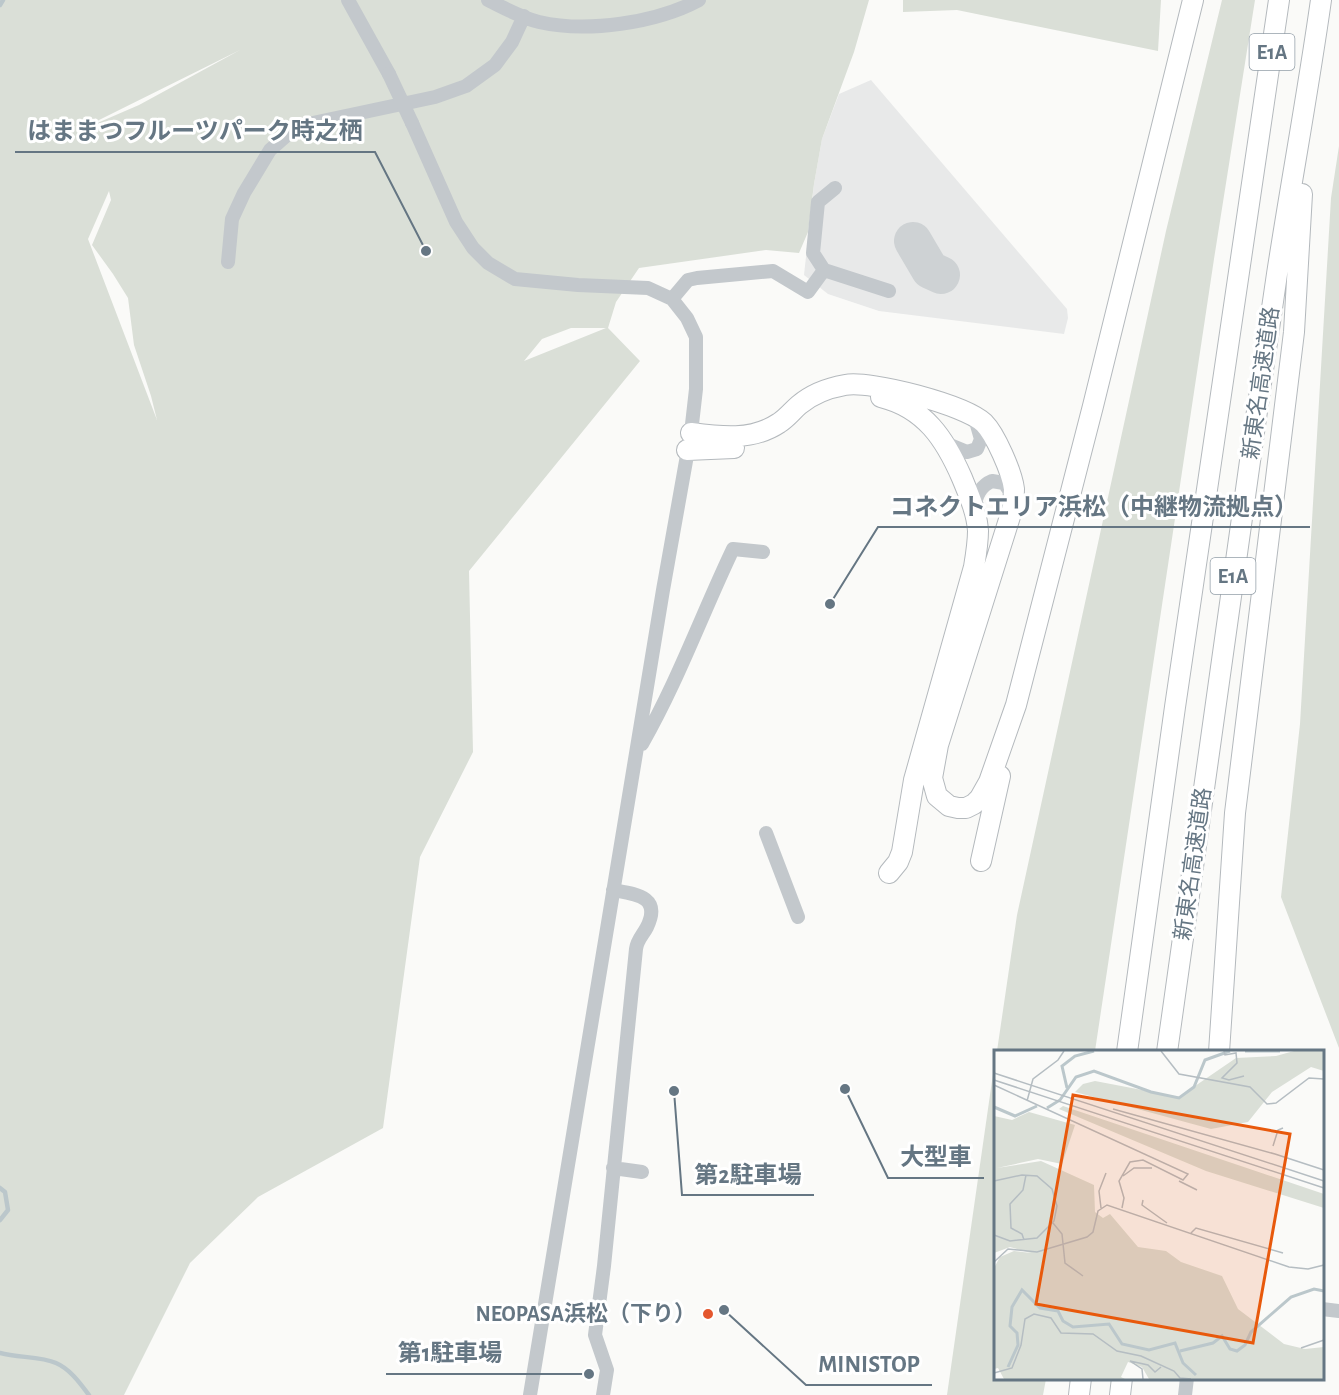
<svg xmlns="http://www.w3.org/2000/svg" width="1339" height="1395" font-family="'Alegreya Sans','Noto Sans JP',sans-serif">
  <rect width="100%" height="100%" fill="#fafaf8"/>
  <path fill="#e8e9e9" d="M871,80L1067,309L1068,318L1064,334L879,311L828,294L804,275L814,184L822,139L839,94Z"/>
  <path fill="#dadfd7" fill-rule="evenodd" d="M0,0H869L854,52L822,139L814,184L808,232L799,253L766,250L639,268L616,302L608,328L640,361L469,571L473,752L420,857L383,1128L258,1197L190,1263L124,1395H0ZM240,50L139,105L95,124L93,139L89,125ZM109,191L111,200L92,245L113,274L128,298L134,345L151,396L157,420L88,239ZM571,328H606L524,361L542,339Z
    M903,0H1161L1158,51L957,10L903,12Z
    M1222,0H1255L1214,259L1095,1051H997L1017,915L1166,231Z
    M1339,146V1048L1281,897L1300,724L1331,198Z
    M995,1060L996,1378L1046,1379L1043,1395H947Z"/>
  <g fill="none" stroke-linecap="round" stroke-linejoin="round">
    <path stroke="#bbc7cb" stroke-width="4.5" d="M0,5L3,0
      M0,1188L5,1192L8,1210L0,1220
      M0,1353C17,1358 41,1356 56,1363C70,1369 80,1383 89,1395"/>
    <path stroke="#ced2d4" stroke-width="38" d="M913,241L930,270L941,275"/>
    <g stroke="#b4b9bd" stroke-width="22">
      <path id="highway" d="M881,397C925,408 945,439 962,478C969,495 977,513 978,531C978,543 976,555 974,567L914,780L902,852L898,862L889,873
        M691,433C721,437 752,441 779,423C787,418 792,411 799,405C812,394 828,388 845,385C871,380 965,405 984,423C995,434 1012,472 1014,489C1014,495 1013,501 1013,507L938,745L932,778L937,796L949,806L958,808H966L974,804L980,798L989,782L1016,705L1093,406L1193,0
        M687,450L734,448
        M981,861L1000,776
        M1127,1052L1175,707L1279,0
        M1167,1052C1202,792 1239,533 1277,274C1291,183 1308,92 1321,0
        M1219,1052L1235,813L1294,332L1302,194
        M1079,1395L1081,1378
        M1120,1395L1122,1378"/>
    </g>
    <path stroke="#c3c8cc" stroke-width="14" d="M348,0L389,74
      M488,0C504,8 522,18 539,22C587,33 656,23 699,0
      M412,123L456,222L473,248L488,263L515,279L578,285L648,288L672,299L687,318L696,337V389L691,433L663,590L530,1395
      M228,262L232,219L244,193L270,150L287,135L308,124L435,97L466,86L495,65L512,42L524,16
      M824,270L813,253L818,202L835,188
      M672,299L688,280L697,278L773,271L808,292L824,270L889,291
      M945,443L967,452L977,449L981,439L975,418
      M974,508C976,496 980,486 992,481L1004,483L1014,497
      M642,744C678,681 702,614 733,549L763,552
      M766,833L798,917
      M613,1168L642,1172
      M1322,1309L1339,1311
      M603,1395L607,1370L595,1335L604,1266L636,949C637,940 643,935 647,927C662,896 635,894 613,890
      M1185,1395L1187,1378"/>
    <use href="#highway" stroke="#fff" stroke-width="20"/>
    <path stroke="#c3c8cc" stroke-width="14" d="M389,74L412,123"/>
  </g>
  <circle fill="#e4572e" stroke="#fff" stroke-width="2" cx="708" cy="1314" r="6"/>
  <g text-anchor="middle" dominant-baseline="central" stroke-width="6" stroke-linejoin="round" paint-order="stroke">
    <g fill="#fff" stroke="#939fa8" stroke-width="1.5">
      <rect x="1249.5" y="34" width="45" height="36" rx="4.5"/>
      <rect x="1210.5" y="558" width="45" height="36" rx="4.5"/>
    </g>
    <g font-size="21" font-weight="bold" fill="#657683">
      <text x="1272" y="52">E1A</text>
      <text x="1233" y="576">E1A</text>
    </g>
    <g font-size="22" fill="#657683" stroke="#fff">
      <text transform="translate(1261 383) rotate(-82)">新東名高速道路</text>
      <text transform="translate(1193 864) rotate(-82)">新東名高速道路</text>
    </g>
    <g font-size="22" font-weight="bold" fill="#657683" stroke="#fff" text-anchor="end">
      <text x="696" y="1314">NEOPASA浜松（下り）</text>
    </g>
  </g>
  <g transform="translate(994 1050)">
    <rect width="330" height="330" fill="#fafaf8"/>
    <path d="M300,1H330V21L317,17L278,42L254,72L217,79L81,42L89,34L101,31L185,47L242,8L282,6ZM69,56L330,144V158L212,121L65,59ZM35,62L81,75L68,114L44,109L3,118L47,111L100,135L101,162L109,168L116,164L144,197L172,201L187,212L228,226L244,259L290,294L311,299L330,297V329H155L148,317L134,312L127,327L131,329H10L4,318L0,319V218L6,207L20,201L37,203L16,197L0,203V66L18,70Z" fill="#dadfd7"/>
    <path fill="none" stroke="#bbc7cb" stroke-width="3" d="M251,1H286M73,38L68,16L81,6L100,1M0,57L21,66L43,56M53,58L66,50L82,27L100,21L157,42L185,48L200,37L211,10L236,1M186,301L219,293L228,286L236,299L243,301L251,295L257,282L297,247L320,239L330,241M14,317L24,295L23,283L16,276L18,257L28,240L46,258L64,261L69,271L79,277L115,274L128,294L155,300L181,293L189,313L202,325"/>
    <path fill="none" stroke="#b5bdc2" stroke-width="1.5" d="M167,1L185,24L256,37L273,54L282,53L315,28L330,29M230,1L231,5L242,3L243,13L228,28L235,30L250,26M0,23L330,131M0,30L330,138M0,35L194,124L189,130L149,110L136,112L125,131L130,148L128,158M33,51L39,29L64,10L70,1M119,59L281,104M279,96L284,80L289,78M281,104L330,120M129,126L140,118H158M0,131L28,125L43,126L58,139L63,156L60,171L43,188L16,191L0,185M185,131L203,140M149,150L148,155L173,173M107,158L105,141L112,123M59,173L68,184L71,213L89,226M197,183L202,178L289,203M30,190L28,184L17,178L16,154L29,140L32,125M0,212L14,199L43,202L93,187L99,182L104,161L113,155L295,217L314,219L330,215M307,298L330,290M0,323L18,318L27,295L31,269L40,264L57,268L67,283L99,284L123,301L147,306L180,321L186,328L197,329M149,329L148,319L136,311L154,315L161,322L167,317"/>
    <path fill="#e8590c" fill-opacity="0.15" stroke="#e8590c" stroke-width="3" d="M79,45L296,84L259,293L42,254Z"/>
    <rect width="330" height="330" fill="none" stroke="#657683" stroke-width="3"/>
  </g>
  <path fill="none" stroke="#657683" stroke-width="2" d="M426 251L375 152H15M830 604L878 527H1310M845 1089L888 1178H984M674 1091L682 1195H814M589 1374L515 1374H386M724 1310L806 1385H932"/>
  <g fill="#657683" stroke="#fff" stroke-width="2">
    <circle cx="426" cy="251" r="6"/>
    <circle cx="830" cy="604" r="6"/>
    <circle cx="845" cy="1089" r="6"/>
    <circle cx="674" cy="1091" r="6"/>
    <circle cx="589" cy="1374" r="6"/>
    <circle cx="724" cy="1310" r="6"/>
  </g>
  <g font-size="24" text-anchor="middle" font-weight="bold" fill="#657683" stroke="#fff" stroke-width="6" stroke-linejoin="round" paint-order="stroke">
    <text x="195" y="139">はままつフルーツパーク時之栖</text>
    <text x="1094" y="515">コネクトエリア浜松（中継物流拠点）</text>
    <text x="936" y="1165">大型車</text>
    <text x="748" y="1183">第2駐車場</text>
    <text x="450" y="1361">第1駐車場</text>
    <text x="869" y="1372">MINISTOP</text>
  </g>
</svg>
